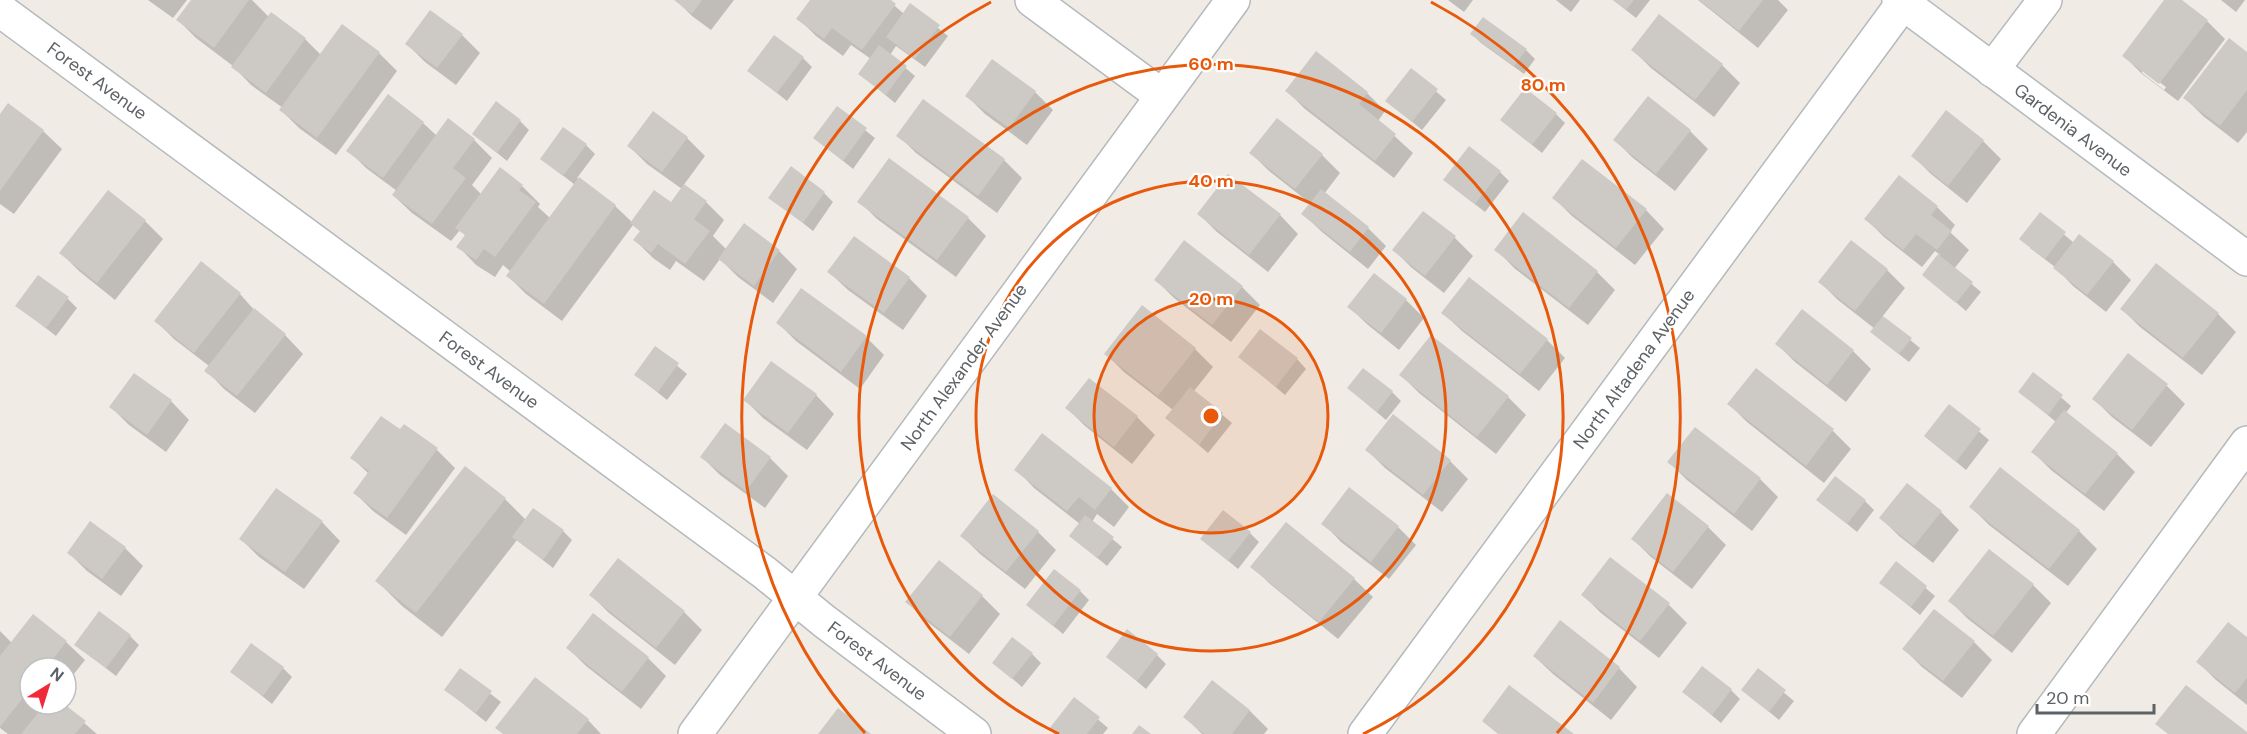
<svg xmlns="http://www.w3.org/2000/svg" width="2247" height="734" font-family="'DM Sans',sans-serif">
  <rect width="100%" height="100%" fill="#f0ece5"/>
  <path fill="#0003" fill-rule="evenodd" d="M148,0H187L173,18Z
    M193,0H252L269,17L271,14L305,39L321,55L379,53L397,71L336,155L299,128L281,110L283,108L251,85L233,66L196,38L178,20Z
    M676,0H734L711,30L692,16Z
    M812,0H888L904,14L910,6L948,36L925,67L896,46L890,55L915,76L895,103L860,74L871,59L851,45L843,56L816,36L798,18Z
    M1448,0H1473L1464,12Z
    M1556,0H1580L1571,12Z
    M1613,0H1650L1636,18Z
    M1698,0H1778L1788,10L1758,48Z
    M2166,0H2179L2207,21L2225,39L2178,101L2142,74L2124,56ZM2142,69L2166,87L2164,90L2142,73Z
    M2221,0H2245L2236,12Z
    M1472,34L1526,50L1535,59L1524,74L1481,43Z
    M462,35L480,53L456,85L425,62L407,44Z
    M1633,50L1722,65L1740,83L1714,117L1651,68Z
    M2247,53V132L2238,143L2203,116L2185,98Z
    M803,58L812,67L787,101L749,71Z
    M1411,70L1446,100L1422,130L1387,101Z
    M1287,91L1367,93L1385,111L1378,121L1413,153L1394,178L1305,109Z
    M1035,92L1053,110L1027,145L985,114L967,96Z
    M388,97L423,123L437,136L474,140L492,158L472,185L482,195L522,186L540,204L538,207L550,218L575,185L542,159L586,145L595,154L577,178L615,206L632,222L672,204L682,189L647,164L629,146L687,138L705,156L683,186L706,202L724,220L713,236L727,250L779,251L797,269L773,303L738,277L720,259L704,281L676,261L670,270L653,258L635,240L641,232L633,225L562,321L526,294L508,276L511,272L503,265L495,277L476,265L458,246L466,236L460,230L451,241L412,213L393,195L397,191L366,168L348,150Z
    M8,105L43,131L62,149L14,214L0,204V115Z
    M837,108L875,138L853,169L815,138Z
    M1556,114L1565,123L1542,153L1512,129Z
    M520,121L529,130L507,161L474,134Z
    M1690,131L1708,149L1675,191L1633,158L1615,140Z
    M898,135L1004,160L1022,178L997,213L916,153Z
    M1983,141L2001,159L1967,203L1931,174L1913,156Z
    M1251,153L1322,155L1340,173L1324,194L1368,228L1386,246L1368,269L1322,232L1303,214L1311,204L1269,171Z
    M1500,172L1509,181L1485,212L1455,189Z
    M824,193L833,202L813,231L770,197Z
    M1554,198L1646,210L1664,229L1635,265L1572,216Z
    M859,201L968,218L986,236L956,277L877,219Z
    M1937,207L1955,225L1950,232L1969,250L1954,269L1981,292L1966,311L1924,275L1940,255L1935,251L1922,267L1884,237L1866,219Z
    M1423,213L1455,238L1473,256L1444,293L1412,268L1394,250Z
    M1199,214L1280,215L1298,234L1268,272L1217,232Z
    M1523,214L1597,272L1615,290L1588,325L1514,268L1496,249Z
    M2040,214L2074,243L2113,262L2131,280L2106,312L2073,286L2055,267L2030,248Z
    M145,221L163,239L115,300L79,271L61,253Z
    M854,238L909,278L927,296L903,330L848,290L829,272Z
    M1887,270L1905,288L1882,317L1920,348L1909,362L1882,341L1872,332L1875,329L1838,300L1820,282Z
    M1156,280L1242,287L1260,305L1231,342L1174,298Z
    M802,290L866,337L884,355L860,389L796,341L778,323Z
    M240,294L257,313L285,335L303,354L255,413L224,389L206,370L209,366L174,339L156,321Z
    M68,299L77,308L56,336L17,306Z
    M1406,300L1424,318L1399,350L1368,325L1349,307Z
    M2122,309L2218,314L2236,332L2202,375L2140,327Z
    M1443,313L1547,340L1565,358L1539,391L1462,331Z
    M1431,337L1508,397L1526,415L1496,454L1419,393L1401,375Z
    M1777,344L1853,351L1871,369L1846,402L1795,362Z
    M656,348L687,374L667,400L636,375Z
    M1195,349L1213,367L1194,391L1232,423L1208,453L1167,418L1173,410L1124,372L1106,354Z
    M2128,355L2167,386L2185,404L2151,447L2112,417L2094,399Z
    M1240,357L1297,359L1306,369L1285,395Z
    M772,363L816,395L834,414L807,450L763,418L745,400Z
    M1756,370L1833,431L1851,449L1824,483L1747,422L1729,404Z
    M2034,374L2071,406L2065,414L2117,454L2135,472L2104,511L2051,470L2033,452L2056,422L2020,392Z
    M1348,388L1392,392L1401,401L1386,420Z
    M171,401L189,420L166,452L129,425L111,407Z
    M1949,406L1989,440L1966,470L1925,436Z
    M1067,408L1137,417L1155,435L1132,464L1085,426Z
    M1695,429L1760,479L1778,497L1752,531L1687,480L1669,462Z
    M437,450L455,468L406,535L373,511L355,493L369,474L352,458Z
    M1367,450L1450,461L1468,479L1442,512L1385,468Z
    M702,457L770,458L788,476L765,508L720,475Z
    M1016,469L1111,489L1129,507L1114,527L1097,514L1092,522L1122,547L1107,566L1071,536L1080,524L1034,488Z
    M1667,495L1708,527L1726,545L1692,589L1651,557L1633,539Z
    M505,499L526,520L563,531L572,540L553,568L517,540L442,637L402,606L377,581Z
    M1818,500L1865,501L1874,510L1857,532Z
    M1971,507L2079,531L2097,549L2068,586L1989,525Z
    M1941,512L1959,530L1933,563L1899,536L1881,518Z
    M322,522L340,541L304,589L259,557L241,539Z
    M1323,523L1398,527L1416,545L1389,579L1341,542Z
    M1286,524L1354,579L1373,597L1338,639L1270,584L1252,566Z
    M1038,532L1056,550L1025,589L980,554L962,536Z
    M1250,533L1259,542L1238,569L1202,539Z
    M125,548L143,566L121,596L87,571L69,553Z
    M1896,563L1935,596L1920,615L1881,583Z
    M2033,585L2051,603L2012,653L1968,619L1950,601Z
    M1080,591L1089,600L1063,634L1028,605Z
    M591,595L684,612L702,630L675,665L609,613Z
    M1583,595L1669,605L1687,623L1659,658L1601,613Z
    M982,596L1000,614L969,654L925,620L907,602Z
    M33,616L66,642L85,660L66,684V668H30V704H62L97,734H8L0,728V631L12,643Z
    M1560,623L1619,668L1637,687L1611,720L1553,674L1534,656Z
    M130,636L139,645L116,676L76,645Z
    M2247,639V705L2216,680L2198,662Z
    M1974,642L1992,660L1962,698L1922,667L1904,649Z
    M568,648L648,658L666,676L641,709L586,666Z
    M1032,654L1041,663L1022,687L994,663Z
    M1157,655L1166,664L1146,689L1108,657Z
    M283,668L292,677L272,704L232,672Z
    M460,670L501,702L486,722L446,690Z
    M1758,671L1794,701L1779,720L1743,690Z
    M1212,682L1250,711L1268,729L1264,734H1202L1185,717Z
    M1731,690L1740,699L1721,723L1684,692Z
    M1074,699L1108,728L1103,734H1056Z
    M588,720L601,734H503Z"/>
  <path fill="#cdc9c4" d="M191,0H249L214,48L176,20Z
    M674,0H702L692,14Z
    M810,0H891L896,4L862,50L832,28L824,39L796,19Z
    M1613,0H1634L1626,10Z
    M1699,0H1763L1739,31Z
    M2164,0H2182L2208,20L2159,84L2122,56Z
    M910,3L940,25L915,59L886,37Z
    M430,10L463,34L437,68L405,44Z
    M271,12L306,38L266,93L231,67Z
    M1659,14L1723,64L1695,100L1631,50Z
    M1483,17L1527,49L1514,66L1470,34Z
    M342,24L380,52L317,138L279,110Z
    M774,35L804,57L777,93L747,71Z
    M2229,38L2247,52V90L2220,126L2183,98Z
    M879,45L907,66L886,95L858,74Z
    M1316,51L1368,92L1359,104L1396,134L1375,161L1285,91Z
    M992,59L1036,91L1009,128L965,96Z
    M1411,68L1438,89L1412,122L1385,101Z
    M1525,88L1557,113L1532,145L1500,120Z
    M388,94L424,122L383,178L346,151Z
    M1648,96L1691,130L1656,174L1613,140Z
    M923,99L1005,159L978,196L896,136Z
    M496,101L521,120L497,153L472,134Z
    M8,103L44,130L0,191V114Z
    M837,106L867,128L843,161L813,138Z
    M1946,110L1984,140L1948,186L1911,156Z
    M653,111L688,137L662,172L627,146Z
    M448,118L475,139L453,168L466,178L432,224L392,195Z
    M1277,118L1323,154L1295,189L1249,153Z
    M563,127L587,144L563,176L540,159Z
    M1469,146L1501,171L1475,204L1443,180Z
    M889,158L969,217L937,260L857,202Z
    M1582,159L1647,209L1616,248L1552,198Z
    M791,166L825,192L803,223L768,198Z
    M500,167L523,185L519,190L536,202L495,257L484,249L476,260L456,247L465,235L455,228Z
    M1228,174L1281,214L1249,255L1197,214Z
    M1899,175L1938,206L1931,215L1952,231L1937,250L1916,234L1903,250L1864,219Z
    M579,177L616,205L544,304L506,276Z
    M684,184L707,201L694,219L710,231L685,264L658,244L651,253L633,240L640,231L630,223L654,190L671,202Z
    M1321,189L1369,227L1350,252L1301,214Z
    M108,190L146,220L97,283L59,253Z
    M1423,211L1456,236L1425,276L1392,250Z
    M1523,212L1598,271L1569,308L1494,250Z
    M2040,212L2066,232L2045,259L2019,239Z
    M744,223L780,250L754,286L718,259Z
    M2079,234L2114,261L2087,295L2053,268Z
    M854,236L910,277L884,313L827,272Z
    M1184,240L1243,286L1212,325L1154,280Z
    M1851,240L1888,269L1855,311L1818,282Z
    M1938,254L1973,282L1956,303L1922,275Z
    M201,261L241,293L194,353L154,321Z
    M2156,263L2219,313L2183,358L2120,309Z
    M1374,273L1407,299L1381,333L1347,307Z
    M38,275L69,297L46,328L15,306Z
    M1469,277L1548,339L1520,374L1441,313Z
    M801,288L867,336L841,372L776,323Z
    M1142,305L1196,348L1158,396L1104,354Z
    M254,308L286,334L237,396L204,371Z
    M1802,309L1854,350L1827,385L1775,344Z
    M1883,316L1912,338L1899,354L1870,332Z
    M1260,329L1298,358L1276,387L1238,357Z
    M1431,335L1509,396L1477,437L1399,375Z
    M655,346L679,363L658,392L634,375Z
    M2128,353L2168,384L2132,430L2092,399Z
    M771,361L817,394L788,433L743,400Z
    M1363,368L1393,391L1377,412L1347,388Z
    M1756,368L1834,429L1806,466L1727,404Z
    M2033,372L2063,395L2048,415L2018,392Z
    M134,373L172,400L147,435L109,407Z
    M1089,378L1138,416L1114,447L1065,408Z
    M1190,387L1223,413L1199,445L1165,418Z
    M1949,404L1981,429L1956,462L1924,436Z
    M2064,410L2118,453L2085,494L2031,452Z
    M1393,414L1451,460L1423,495L1365,450Z
    M381,416L400,429L404,424L438,448L387,518L353,493L369,471L350,458Z
    M725,423L771,457L746,491L700,457Z
    M1695,427L1761,478L1734,514L1667,462Z
    M1042,433L1112,488L1095,510L1079,497L1067,511L1014,470Z
    M465,466L506,498L416,613L375,581Z
    M2000,467L2080,530L2049,569L1969,507Z
    M1835,476L1866,500L1847,524L1816,500Z
    M1907,483L1942,511L1914,546L1879,518Z
    M1349,487L1399,526L1371,562L1321,524Z
    M276,488L323,521L285,572L239,539Z
    M1667,493L1709,526L1673,572L1631,539Z
    M993,494L1039,531L1006,572L960,536Z
    M533,508L564,530L543,560L512,537Z
    M1223,510L1251,532L1228,561L1200,539Z
    M1085,515L1114,537L1097,558L1069,536Z
    M90,521L126,547L102,579L67,553Z
    M1286,522L1355,578L1319,622L1250,567Z
    M1989,549L2034,584L1993,636L1948,601Z
    M1610,557L1670,603L1640,641L1581,595Z
    M618,558L685,611L656,648L589,595Z
    M939,560L983,595L950,637L905,602Z
    M1896,561L1927,586L1911,607L1879,583Z
    M1054,569L1081,590L1053,626L1026,605Z
    M1934,609L1975,641L1943,681L1902,649Z
    M99,611L131,635L106,668L74,645Z
    M593,613L649,657L622,692L566,648Z
    M33,614L67,641L46,668H30V689L0,727V656Z
    M1560,620L1620,667L1593,703L1533,656Z
    M2228,622L2247,637V678L2235,693L2196,662Z
    M1127,629L1158,654L1137,681L1106,657Z
    M1012,637L1033,653L1012,679L992,663Z
    M251,643L284,667L263,696L230,672Z
    M1702,666L1732,689L1712,715L1682,692Z
    M460,668L492,691L476,713L444,690Z
    M1758,668L1786,690L1769,712L1741,690Z
    M535,677L589,719L577,734H503L495,728Z
    M1212,680L1250,710L1232,734H1204L1183,717Z
    M1509,685L1574,734H1498L1482,721Z
    M2186,685L2247,732V734H2168L2155,724Z
    M1074,697L1100,717L1087,734H1055L1049,729Z
    M45,704H64L86,721L75,734H21Z
    M838,708L871,734H818Z
    M1139,725L1151,734H1132Z"/>
  <g fill="none" stroke-linecap="round" stroke-linejoin="round">
    <g stroke="#b5b9bc" stroke-width="36">
      <path id="street" d="M1032,0L1162,96
        M0,10L765,573L824,621L974,734
        M1992,70L2045,0
        M695,734L1233,0
        M1365,734L1903,3
        M2034,734L2247,443"/>
    </g>
    <g stroke="#b6bbbf" stroke-width="36">
      <path id="secondary" d="M1899,0L2247,259"/>
    </g>
    <use href="#street" stroke="#fff" stroke-width="33"/>
    <use href="#secondary" stroke="#fff" stroke-width="33"/>
  </g>
  <circle cx="1211" cy="416" r="117" fill="#e8590c" fill-opacity=".12"/>
  <g fill="none" stroke="#e8590c" stroke-width="3">
    <circle cx="1211" cy="416" r="117"/>
    <circle cx="1211" cy="416" r="235"/>
    <path d="M1059 734A352 352 0 1 1 1363 734"/>
    <path d="M865 733A469 469 0 0 1 991 2M1431 2A469 469 0 0 1 1557 733"/>
  </g>
  <g text-anchor="middle" dominant-baseline="central" stroke-width="4.5" stroke-linejoin="round" paint-order="stroke">
    <g font-size="18" fill="#5d6266" stroke="#fff">
      <text transform="translate(97 81) rotate(36)">Forest Avenue</text>
      <text transform="translate(2073 130) rotate(37)">Gardenia Avenue</text>
      <text transform="translate(964 367) rotate(-54)">North Alexander Avenue</text>
      <text transform="translate(1634 369) rotate(-54)">North Altadena Avenue</text>
      <text transform="translate(489 370) rotate(36)">Forest Avenue</text>
      <text transform="translate(877 661) rotate(37)">Forest Avenue</text>
    </g>
  </g>
  <circle cx="1211" cy="416" r="9" fill="#e8590c" stroke="#fff" stroke-width="3"/>
  <g font-size="18" text-anchor="middle" font-weight="bold" fill="#e8590c" stroke="#fff" stroke-width="4.5" stroke-linejoin="round" paint-order="stroke">
    <text x="1211" y="70">60 m</text>
    <text x="1543" y="91">80 m</text>
    <text x="1211" y="187">40 m</text>
    <text x="1211" y="305">20 m</text>
  </g>
  <g transform="translate(48 686) rotate(38)"><circle r="28" fill="#ffffff" stroke="#bec0c2" stroke-width="1.5"/>
  <path d="M0-4.5L10 22L0 15L-10 22Z" fill="#f12a38"/>
  <text y="-9" font-size="16" font-weight="bold" text-anchor="middle" fill="#5d6266">N</text>
  </g>
  <path d="M2037 704v9h117v-9" fill="none" stroke="#5d6266" stroke-width="3"/>
  <text x="2046" y="704" font-size="18" fill="#5d6266" stroke="#ffffff" stroke-width="4.5" paint-order="stroke">20 m</text>
</svg>
